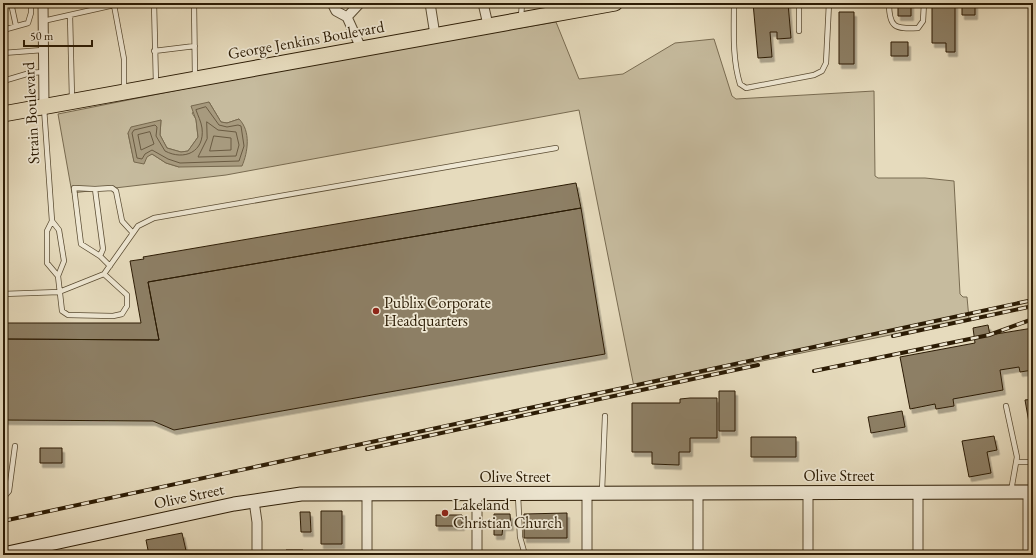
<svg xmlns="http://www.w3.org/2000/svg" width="1036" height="558" font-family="'EB Garamond',serif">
  <defs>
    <filter id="shadow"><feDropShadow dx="2.5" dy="4.5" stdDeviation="0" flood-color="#0004"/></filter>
  </defs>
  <rect width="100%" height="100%" fill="#e6dbbd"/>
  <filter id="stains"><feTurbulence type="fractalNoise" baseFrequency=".005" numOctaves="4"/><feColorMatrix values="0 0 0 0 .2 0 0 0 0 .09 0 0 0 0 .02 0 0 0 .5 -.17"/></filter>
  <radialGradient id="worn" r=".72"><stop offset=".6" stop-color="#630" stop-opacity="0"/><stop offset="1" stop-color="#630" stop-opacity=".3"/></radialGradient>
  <path fill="#c6bb9e" stroke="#796c52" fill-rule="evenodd" d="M556,22L579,79L623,74L675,43L714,39L732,96L736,99L874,91L875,176L878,178H925L954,181L960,294L963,297H967L969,319L634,387L579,110L226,175L72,193L58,114L309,64ZM209,102L221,122L227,123L239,119L179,167L166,163L152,154L134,161L128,133L161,120L160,135L167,148L181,152L188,151L198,137L196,119L192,113Z"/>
  <path fill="#a79a7e" stroke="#76684e" d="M209,102L221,122L227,123L239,119C251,131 248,152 242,166L179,167L166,163L152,154L147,157L144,164L134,162L128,133L131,127L161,120L160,135L167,148L181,152L188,151L198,137L196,120L191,106Z"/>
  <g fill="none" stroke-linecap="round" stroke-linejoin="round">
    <path stroke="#6a5b42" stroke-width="1" d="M206,107L219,125L227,127L238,125L241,126L244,146L239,161L180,163L168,159L152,150L145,154L142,159L137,158L132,133L134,130L155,125L157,127L156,136L165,151C184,161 205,152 202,128C201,121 198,116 196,110Z
      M207,122L218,130L236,132L239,145L236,156L198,157L207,139Z
      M150,132L154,144L141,150L138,135Z
      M214,136L231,138V150L210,151Z"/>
  </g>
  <path fill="#8d7f65" stroke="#2c1c05" filter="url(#shadow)" d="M753,3H788L791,38L777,39V32H770L772,57L758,58Z
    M898,3H911V16H898Z
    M932,3H955V52H946V43H932Z
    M962,3H975V15H962Z
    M839,12H854V64H839Z
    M891,42H908V56H891Z
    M576,183L581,208L148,282L159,340L3,339V323H141L130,261L144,259L143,257Z
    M581,208L605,354L174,430L153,421L3,420V339L159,340L148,282Z
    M988,325L990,335L1033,328V370L1020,372L1019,367L1000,370L1003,390L953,399L954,406L936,409L935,404L910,409L900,357L975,343L973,328Z
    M719,391H735V431H719Z
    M690,398H717V438H690V452H679V465L652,464V452H632V403H680V399Z
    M1033,399V433L1031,434L1025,400Z
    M902,411L905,427L871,433L868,417Z
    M994,436L997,450L987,452L991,473L969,477L962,441Z
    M751,437H796V457H751Z
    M40,448H62V463H40Z
    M321,511H342V544H321Z
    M300,512H310L311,532H301Z
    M567,513V538H524V514Z
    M494,514H510L511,526H503L502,535H494Z
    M436,515H462V526H436Z
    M182,533L187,555H158V553L149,555L146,540Z
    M286,550H303V555H286Z"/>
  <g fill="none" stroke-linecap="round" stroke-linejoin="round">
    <g stroke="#5a4c33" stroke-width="6">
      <path id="lane" d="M11,3L16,26
        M154,3L156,84
        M194,3L195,77
        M734,3C734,30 732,58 740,84L746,88L814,75L822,71L826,63L829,3
        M799,3V31
        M889,3C889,28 895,29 918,28L923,21L924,3
        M70,15L72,99
        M521,17L522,3
        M43,21L114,5L124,59V89
        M3,30L28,23L31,13V3
        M3,50V53L43,50
        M154,51L195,46
        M3,81L30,73L43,72
        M44,108L52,221L59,230L64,261L58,276L62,311L68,315L113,316L122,314L127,306V295L104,274
        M95,189L112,188L116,191L122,221L133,233
        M52,221L47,231V263L58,276
        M100,256L103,249L95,189L74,188L81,244L100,256L110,266
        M3,294L59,292L104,274L138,226L154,218L556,148
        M1006,406L1017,457L1011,491
        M1018,462H1033
        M602,491L605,416
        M518,495L520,537L525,555
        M3,498L9,491L15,446"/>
    </g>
    <g stroke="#5a4c33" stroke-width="11">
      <path id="street" d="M43,3L44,106
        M332,3L336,11L347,17L361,48
        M430,3L435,35
        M483,3L488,25
        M347,17L360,3
        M1028,492V555
        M587,493V555
        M918,493V555
        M254,501L257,522V555
        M367,555V493
        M477,555V493
        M698,555V493
        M808,555V492"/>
    </g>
    <g stroke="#2c1c05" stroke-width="15">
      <path id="secondary" d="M3,554L234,504L301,494L1033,492"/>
    </g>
    <g stroke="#2c1c05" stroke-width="17">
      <path id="primary" d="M3,114L615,3"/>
    </g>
    <use href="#lane" stroke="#efe8d4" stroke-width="4.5"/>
    <use href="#street" stroke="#efe8d4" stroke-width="9"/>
    <use href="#secondary" stroke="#efe8d4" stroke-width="13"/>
    <use href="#primary" stroke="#e6dbbd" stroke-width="15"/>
    <g stroke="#2c1c05" stroke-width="4">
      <path id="rail" d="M893,336L1033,306
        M814,371L989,335L1033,319
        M367,449L758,365
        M3,521L1033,300"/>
    </g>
    <use href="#rail" stroke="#efe8d4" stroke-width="2.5" stroke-dasharray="8" stroke-linecap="butt"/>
  </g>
  <g fill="#8f2418" stroke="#efe8d4" stroke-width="1.5">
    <circle cx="376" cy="311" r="4"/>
    <circle cx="445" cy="513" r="4"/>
  </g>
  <g text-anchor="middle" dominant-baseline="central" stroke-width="3.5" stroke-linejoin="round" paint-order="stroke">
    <g font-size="16" fill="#2c1c05" stroke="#efe8d4">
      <text transform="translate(306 40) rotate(-10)">George Jenkins Boulevard</text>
      <text transform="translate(31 113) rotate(-93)">Strain Boulevard</text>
      <text x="839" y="475">Olive Street</text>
      <text x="515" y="476">Olive Street</text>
      <text transform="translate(189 496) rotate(-12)">Olive Street</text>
    </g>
    <g font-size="16" fill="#2c1c05" stroke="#efe8d4" text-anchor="start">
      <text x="384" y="302">Publix Corporate<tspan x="384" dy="18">Headquarters</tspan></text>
      <text x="453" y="504">Lakeland<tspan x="453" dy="18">Christian Church</tspan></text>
    </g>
  </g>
  <rect width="1036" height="558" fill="none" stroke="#e6dbbd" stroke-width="16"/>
  <rect x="4" y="4" width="1028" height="550" fill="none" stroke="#2c1c05" stroke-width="2"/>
  <rect x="8" y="8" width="1020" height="542" fill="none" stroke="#2c1c05"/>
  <path d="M24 40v6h68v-6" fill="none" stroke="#2c1c05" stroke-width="2"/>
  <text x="30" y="40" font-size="12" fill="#2c1c05" stroke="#efe8d4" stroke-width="3" paint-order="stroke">50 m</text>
  <rect width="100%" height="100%" filter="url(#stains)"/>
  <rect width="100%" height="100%" fill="url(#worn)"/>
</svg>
